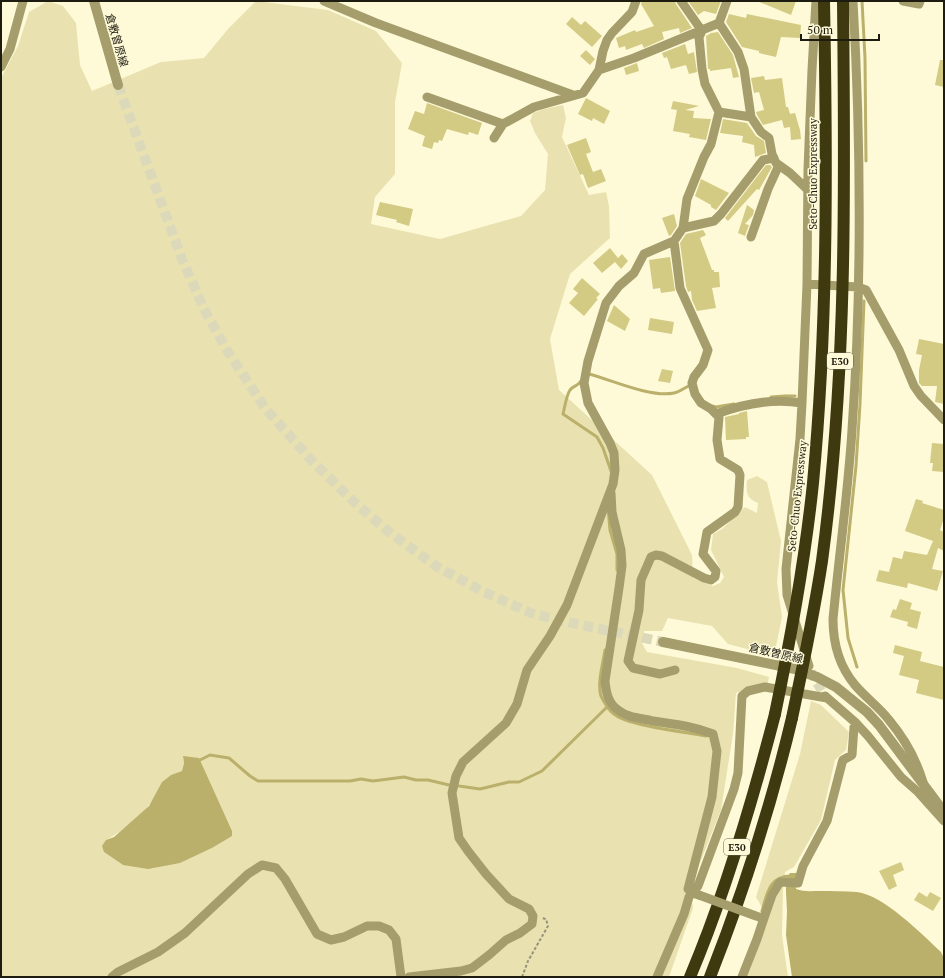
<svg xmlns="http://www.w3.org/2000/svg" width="945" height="978" font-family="'PT Serif','Noto Sans JP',serif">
  <rect width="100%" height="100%" fill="#fefad8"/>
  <path fill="#e9e2b0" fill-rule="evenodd" d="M48,1L63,6L76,23L80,65L92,91L161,62L204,58L228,29L256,1L328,10L376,31L402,63L395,102V174L375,197L371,224L440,239L521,216L545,190L548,154L535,133L530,121L533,113L544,109L563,105L566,118L562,137L589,195L606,192L609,206L610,238L570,274L550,339L559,390L652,475L692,555L693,578L713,586L720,583L724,577L711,550L713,534L722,529L745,507L757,513L758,503C746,498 746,492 747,480L757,476L767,482L781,541L777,582L782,617L774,656L728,644L712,626L668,618L662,631H644L642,643L647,652L737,668L769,677L768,683H763L736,693L733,734L721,810L690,888L693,908L669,977H1V78L18,46L29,12ZM183,757L231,836L212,848L180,863L123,865L104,852L106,840C116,836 143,814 149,805C164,786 155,782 182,771L184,763Z
    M811,701L821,705L849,732L846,750L835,760L821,820L794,867L785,872L783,889L782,935L788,977H745L767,916L756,897L800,754Z"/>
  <path fill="#bab06b" d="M183,756L199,758L232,831V836L212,848L180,863L148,869L123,865L104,852L102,846L106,840L114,837L149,806L162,782L171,775L182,771L184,763Z
    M790,873H798L796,889C804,892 811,891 820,891C832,891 845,891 857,892C883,895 922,934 941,952L944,958V977H792L786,935L787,911L786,892V879Z"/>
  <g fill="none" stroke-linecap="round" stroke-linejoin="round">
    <path stroke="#bab06b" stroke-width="3" d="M862,1L865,58L866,161
      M589,374C612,380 651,398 674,393C680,392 685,387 691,385
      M581,381C578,386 573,386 570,390C566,396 565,407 563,414L597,437L603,448L611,471
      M771,397L785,396H795
      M712,406L716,407L734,404
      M608,508L610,530L617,554V570
      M605,650C603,663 597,684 601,696C604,702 608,710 614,714C629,726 685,732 706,736
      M857,667L848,638L843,590L856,466L860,404L864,301
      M196,762L210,755L229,758L250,776L258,781H350L361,779L373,781L404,777L416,780H428L449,785
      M459,786L480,789L509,782H519L542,771L607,707
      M762,911C767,894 769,876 791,876"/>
  </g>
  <path fill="#d3ca84" d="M642,1H675L676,4L692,28L680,33L679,28L662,32L664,39L644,48L642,44L626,50L625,46L619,48L616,38L635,30L636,32L654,26L641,4Z
    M688,1H721L716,14L704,11L698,15Z
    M757,1H796L791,15Z
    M729,14L746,18L747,14L801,25L800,38L781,37L776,57L759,53V51L742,47L726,22Z
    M572,17L581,25L585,21L602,36L592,47L566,24Z
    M718,32L733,55L739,77L733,78L731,68L710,71V69H708L706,36L711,33Z
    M685,44L688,54L694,52L697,72L689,74L686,65L671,69L667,57L664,58L662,53Z
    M586,50L595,59L590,65L580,56Z
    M940,60H944V87L935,85Z
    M637,63L639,71L626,75L624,68Z
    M764,76L765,80L782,78L786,107H788L790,114L795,113L800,130L801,139L791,140L790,127L784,128L782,120L763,125L757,115L756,112L764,110L759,92L754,93L751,78Z
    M586,98L610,111L604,124L593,118L592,121L578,114Z
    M673,101L699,106L685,110L694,111L693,118L711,119L706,140L689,137L690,134L673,131L677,110L671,109Z
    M427,103L482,123L478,135L469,132L468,135L447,129L442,141L439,140L438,143L434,142L432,149L422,146L425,136L408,129L415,111L424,114Z
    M723,119L747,123L756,136L764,141L766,153L755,157L754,145L742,142L743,136L720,133Z
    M586,138L591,152L586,154L593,172L601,169L606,181L588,188L583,174L580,175L567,145Z
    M766,165H770L772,167L759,190L757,189L728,221L725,218Z
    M701,179L729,193L716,210L711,207V205L695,196Z
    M380,202L413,209L409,226L396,222L397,220L376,215Z
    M747,205L754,210L753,215L745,224L749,225L745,236L738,233Z
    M674,214L677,226L671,235L669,236L662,218Z
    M703,230L706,235L700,238L712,270H714V272H719L720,287L712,288L716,308L697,311L692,300L691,291L688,292L686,286L680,243L686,234Z
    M610,248L618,258L622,254L628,261L621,269L615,262L602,273L593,263Z
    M670,257L675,291L661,293L660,288L653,289L649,260Z
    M582,278L600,294L596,298L598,299L584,316L569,303L578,293L573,289Z
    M614,305L630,319L625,331L607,321Z
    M650,318L674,322L672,334L648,330Z
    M919,339L944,344V404L935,402L937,386H922L919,383V370L922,355L916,354Z
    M662,369L673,371L670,383L658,381Z
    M747,411L749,437H746V436V439L726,440L725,417L739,414V413Z
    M932,443L944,444V472L932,471L933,463H930Z
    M916,499L923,501L922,503L944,510V518L940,530L944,532V551L938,548L932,569L943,571L937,591L908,583L907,588L876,581L879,570L889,572L893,557L902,559L904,551L927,555L933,541L905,531Z
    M900,599L912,603L910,609L921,612L917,629L907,626L908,622L890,617L893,609L896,610Z
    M895,645L922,652L920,661L944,667V700L916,693L919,680L899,675L904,656L893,653Z
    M901,862L904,870L893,875L897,886L889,890L879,871Z
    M919,892L927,897L930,892L941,898L933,911L914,900Z"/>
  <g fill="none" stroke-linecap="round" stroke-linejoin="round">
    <path stroke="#dcd9ba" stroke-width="9" stroke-dasharray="9 4.5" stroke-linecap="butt" d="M811,671L816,682L825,696"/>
    <path stroke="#dcd9ba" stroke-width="10" stroke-dasharray="10 5" stroke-linecap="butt" d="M118,85L182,259L204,309L228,352L265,408L311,460L353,501L389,532L436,566L484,592L531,613L562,621L663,642"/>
    <path stroke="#96937b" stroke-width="2" stroke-dasharray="3 2" stroke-linecap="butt" d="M522,977L528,961L548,926L546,919L542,918"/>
    <path stroke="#a59e6c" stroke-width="9" d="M324,1L376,23L573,95
      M681,1L702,31
      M853,1C861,144 862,288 852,430C848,493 839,556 833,619C833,643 839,666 855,685C865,697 879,707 889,720C904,738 916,759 923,782
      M903,1L919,4L920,1
      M719,23L738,52L744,69L751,117
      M1,67L10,49L23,1
      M599,70L603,51L607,40L612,33L632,12L636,1
      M427,97L503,124
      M719,112L751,117L761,132L769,138L772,154L776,163L790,173L808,190
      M494,138L503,124L534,107L583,93L599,70L634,58L719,23L727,1
      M683,228L714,221L721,214L763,160L774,158
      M751,237L768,189L779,165
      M674,241L680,288L708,350L703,365L694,377L692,383L695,394L701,403L711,409L719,417L717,440L720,459L738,470L740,475L738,507L735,512L707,532L703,554L716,571L715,577L711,580L704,578L662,556L656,555L651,557L641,580L639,610L628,661L633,668L660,674L675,670
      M807,284L858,287L866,290L899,350L914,386L921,396L944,420
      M716,414C743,404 773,398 802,403
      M611,493L612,512L621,550L622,566L619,588L605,681C606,692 608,703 618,710C628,718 641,718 653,721C673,724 693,726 713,734L717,751L712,797L688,889L692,893L699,895
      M809,666L787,595L786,569L800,439L802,403L807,284L808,169L812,70L816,1
      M825,696L856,723L868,736L901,777L918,792L944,821
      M764,918L772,895L780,882L798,883L803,866L827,821L842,763L843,760L852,755L854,727L857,724
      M112,977L118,972L158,952L185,933L248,874L262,865L276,868L285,879L317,934L331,940L344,937L367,926H379L389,930L396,939L401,977
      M409,977L461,971L472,968L489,955L506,940L520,933L532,924L533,916L529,909L509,899L486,874L468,851L459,838L452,793L456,776L463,762L506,723L517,704L527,670L550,636L567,605L613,484L615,470L614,453L610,443L588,403L584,383L588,361L606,303L619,286L634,273L644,254L674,241L683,228L687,199L704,157L711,144L719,112L705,84L702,69L699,37L702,31
      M657,977L684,914L689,897L698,886L734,789L738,773L742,696L748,691L765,687L827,698
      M742,977L757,939L764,918L759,917"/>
    <path stroke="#a59e6c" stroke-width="10" d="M94,1L118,85
      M663,642L795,669L817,677L836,687L867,712L879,725L944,812"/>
    <path stroke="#3f390f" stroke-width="12" d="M690,977C726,892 752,803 775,714
      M710,977C743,893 771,806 792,718"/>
    <path stroke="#a59e6c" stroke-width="9" d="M699,895L756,916"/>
    <path stroke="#3f390f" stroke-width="12" d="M775,714C791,637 805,561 813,483C828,323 827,162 824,1
      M792,718C803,666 814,614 822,561C847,376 845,188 843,1"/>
  </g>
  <g text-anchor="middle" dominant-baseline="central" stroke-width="3" stroke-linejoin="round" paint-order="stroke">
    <g fill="#fefad8" stroke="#615f4c" stroke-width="1">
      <rect x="827" y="353" width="26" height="16" rx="3"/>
      <rect x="724" y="839" width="26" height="16" rx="3"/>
    </g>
    <g font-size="10" font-weight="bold" fill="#1e1c10">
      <text x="840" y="361">E30</text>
      <text x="737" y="847">E30</text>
    </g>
    <g font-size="11" fill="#1e1c10" stroke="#fefad8">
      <text transform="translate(117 40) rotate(74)">倉敷曽原線</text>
      <text transform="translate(813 174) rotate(-90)">Seto-Chuo Expressway</text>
      <text transform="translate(797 496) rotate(-84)">Seto-Chuo Expressway</text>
      <text transform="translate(776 653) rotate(13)">倉敷曽原線</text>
    </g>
  </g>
  <rect width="945" height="978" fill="none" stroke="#1e1c10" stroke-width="4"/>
  <path d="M801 34v6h78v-6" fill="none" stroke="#1e1c10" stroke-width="2"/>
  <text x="807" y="34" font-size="12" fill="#1e1c10" stroke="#fefad8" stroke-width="3" paint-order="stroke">50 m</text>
</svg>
